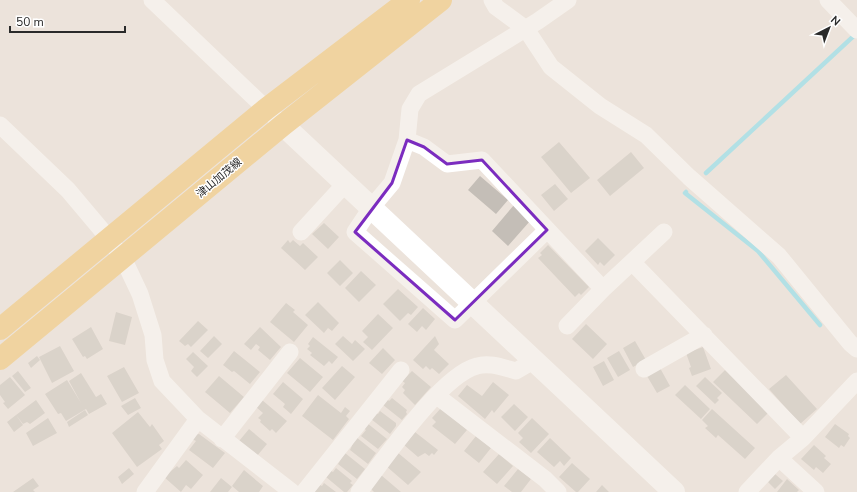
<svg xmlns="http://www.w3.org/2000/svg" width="857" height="492" font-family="'Nunito Sans','Noto Sans JP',sans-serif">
  <rect width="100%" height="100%" fill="#ece3db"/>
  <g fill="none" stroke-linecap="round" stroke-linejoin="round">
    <path stroke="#6cdcf1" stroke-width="4.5" d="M706,173L857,33
      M686,192L685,193L758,251L820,325"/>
  </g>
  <path fill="#c4beb7" d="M559,142L590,178L571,193L541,157Z
    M631,152L644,168L610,196L597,180Z
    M480,176L508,200L496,214L468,190Z
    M555,184L568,199L554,211L541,195Z
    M514,205L530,221L508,246L492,231Z
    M324,223L339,237L328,249L312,234Z
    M598,238L615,255L604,266L600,262L598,265L585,251Z
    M288,240L290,243L293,240L300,246L303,243L318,257L305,270L281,248Z
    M548,245L589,287L581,295L579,293L575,297L538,258L542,255L540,253Z
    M340,260L353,273L340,286L327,273Z
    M361,271L376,285L359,302L345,288Z
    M398,289L418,307L411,315L408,313L400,321L383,304Z
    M318,302L339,323L332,331L328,328L324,333L305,315Z
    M286,303L295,310L293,312L308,325L294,342L270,322Z
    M423,308L435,319L426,330L422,326L417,332L408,324Z
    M116,312L132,317L125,345L109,341Z
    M378,314L393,328L372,350L363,342L368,337L362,331Z
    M198,321L208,330L191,347L188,344L185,346L179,341Z
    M586,324L607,344L593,359L572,339Z
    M91,327L103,349L87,359L85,356L83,357L72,339Z
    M260,327L281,347L270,360L258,350L260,347L256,344L251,350L244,344Z
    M214,336L222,344L208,358L200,351Z
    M343,336L352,344L355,340L365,349L353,361L335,344Z
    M435,336L439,344L434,350L449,364L439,374L432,368L430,370L426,366L423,369L413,360Z
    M313,337L338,357L332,364L329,361L324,366L310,355L312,353L307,349L310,346L308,344Z
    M635,341L646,360L633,367L623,348Z
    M60,346L74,371L52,383L39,357Z
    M703,347L711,369L692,376L689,368L691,367L686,353Z
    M383,348L395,360L382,374L369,363Z
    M234,351L260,372L250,384L234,371L232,372L223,365Z
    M619,351L630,370L618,377L607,358Z
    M193,352L208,366L197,377L191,371L194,367L186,359Z
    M37,356L40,360L31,368L28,363Z
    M300,358L323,377L310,392L287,373Z
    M604,361L614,380L603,386L593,367Z
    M342,366L355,377L335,400L322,388Z
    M124,367L139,393L122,402L107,376Z
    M660,368L670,386L657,393L647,376Z
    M725,370L769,412L757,424L713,382Z
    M18,371L31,388L25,392L12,376Z
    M412,371L431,387L415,405L403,393L405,390L402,387L405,383L402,381Z
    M81,373L96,397L101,394L107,404L89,414L86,409L66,421L61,413L58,414L45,394L67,380L81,403L69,381Z
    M786,375L817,409L800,424L769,389Z
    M219,376L244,397L230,413L205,392Z
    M10,377L25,395L8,409L3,403L5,402L0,395V385Z
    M705,377L722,393L717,398L719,400L715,404L696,386Z
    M283,382L303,399L291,414L283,407L285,404L273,394Z
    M493,382L509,395L494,413L492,410L485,419L458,396L467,385L482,396Z
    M685,385L710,409L701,419L675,395Z
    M318,395L341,413L345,407L350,411L346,416L349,419L333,440L302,416Z
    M135,398L141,408L128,415L121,406Z
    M392,398L407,410L406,412L407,414L402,420L383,405L387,399L389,401Z
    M36,400L45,413L30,424L27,422L23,424L16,415Z
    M262,400L287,421L276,433L272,429L270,431L260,422L261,420L258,418L263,413L256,407Z
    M514,404L528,417L515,431L501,417Z
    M441,408L467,430L455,444L432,426L436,422L432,418Z
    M712,409L755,448L745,459L718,435L716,438L705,428L708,426L702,420Z
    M85,410L88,415L69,427L67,422Z
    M380,411L396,423V426L390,434L371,419L376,413L378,414Z
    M138,412L150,427L152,424L164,441L159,445L162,449L137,467L112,433Z
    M16,415L23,425L14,432L7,422Z
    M48,418L57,433L33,446L26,433Z
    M532,418L549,434L531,453L519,442L523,438L518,433Z
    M367,423L387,439L378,449L361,436L366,430L363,428Z
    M835,424L849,434L848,436L850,438L844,447L841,445L839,448L825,437Z
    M249,429L267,444L257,456L239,441Z
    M415,432L438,450L434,455L432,453L429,456L425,453L418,457L404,445Z
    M199,434L225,453L213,468L189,450L196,441L192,439L194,435Z
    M476,436L491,448L479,463L464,451Z
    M356,437L376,453L368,464L350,450Z
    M550,438L571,458L564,466L560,461L554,467L537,452Z
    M814,445L826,456L824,458L831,464L823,473L816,467L814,470L801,459Z
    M397,452L421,472L408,485L386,466Z
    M345,453L365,469L357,479L338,464Z
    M499,454L513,466L497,484L483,472Z
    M186,460L203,475L191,489L186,485L181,492L164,477L177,466L179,468Z
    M572,463L590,479L578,492H576L559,477Z
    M129,468L134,474L122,484L118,477Z
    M336,468L352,481L350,483L353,485L347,492H344L326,477L331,471L333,472Z
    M518,469L531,479L521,492H512L504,486Z
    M244,470L263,486L259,492H239L232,486Z
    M775,474L783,481L775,489L768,482Z
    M381,475L401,492H374L370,488Z
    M33,478L39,486L33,490L35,492H13Z
    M221,478L232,487L228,492H210Z
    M787,479L799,490L797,492H777Z
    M324,483L336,492H314L320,485L322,486Z
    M602,485L609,492H596Z"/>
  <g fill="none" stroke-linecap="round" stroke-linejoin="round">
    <path stroke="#fff" stroke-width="17" d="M152,0L283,125
      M492,0L496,7L526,29L551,67L600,106L646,135L689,177L779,256L850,343L857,349
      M828,0L857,30
      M0,125L68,190L100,228L123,258L140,294L153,335L155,360L162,381L198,419L292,492
      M407,140L424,147L447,164L482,160L603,289
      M547,230L455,320L355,232L371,208L392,183L407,140L410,109L419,94L538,21L568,0
      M301,232L345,184
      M633,263L803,438
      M567,326L603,289L664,232
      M644,369L704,335
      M437,396L545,479L558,492
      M222,439L290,352
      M779,458L816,492
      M145,492L198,419
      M304,492L401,370
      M359,492C383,461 441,375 477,366C490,362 504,368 516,371L528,364
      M747,492L779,458L803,438L857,381"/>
    <path stroke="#fff" stroke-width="22" d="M283,125L674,492"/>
    <path stroke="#f3bf5a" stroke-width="22" d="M0,329L266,109L409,0
      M0,359L283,125L441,0"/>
  </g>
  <path d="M0 0H857V492H0ZM407,140L424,147L447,164L482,160L547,230L455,320L355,232L392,183Z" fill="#ece3db" fill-opacity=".55" fill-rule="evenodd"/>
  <path fill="none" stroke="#7b2cbf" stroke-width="3" stroke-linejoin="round" d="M407,140L424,147L447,164L482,160L547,230L455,320L355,232L392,183Z"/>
  <g text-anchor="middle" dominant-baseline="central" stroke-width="3" stroke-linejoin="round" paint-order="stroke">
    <g font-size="11" fill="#2a2a2a" stroke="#fff">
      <text transform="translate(219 178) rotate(-40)">津山加茂線</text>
    </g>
  </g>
  <g transform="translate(829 28) rotate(42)" stroke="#ffffff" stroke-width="3" paint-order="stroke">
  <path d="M0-3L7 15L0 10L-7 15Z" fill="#2a2a2a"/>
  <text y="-6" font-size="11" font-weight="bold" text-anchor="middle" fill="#2a2a2a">N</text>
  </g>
  <path d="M10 26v6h115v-6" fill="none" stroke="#2a2a2a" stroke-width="2"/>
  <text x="16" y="26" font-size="12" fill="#2a2a2a" stroke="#ffffff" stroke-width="3" paint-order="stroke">50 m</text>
</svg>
